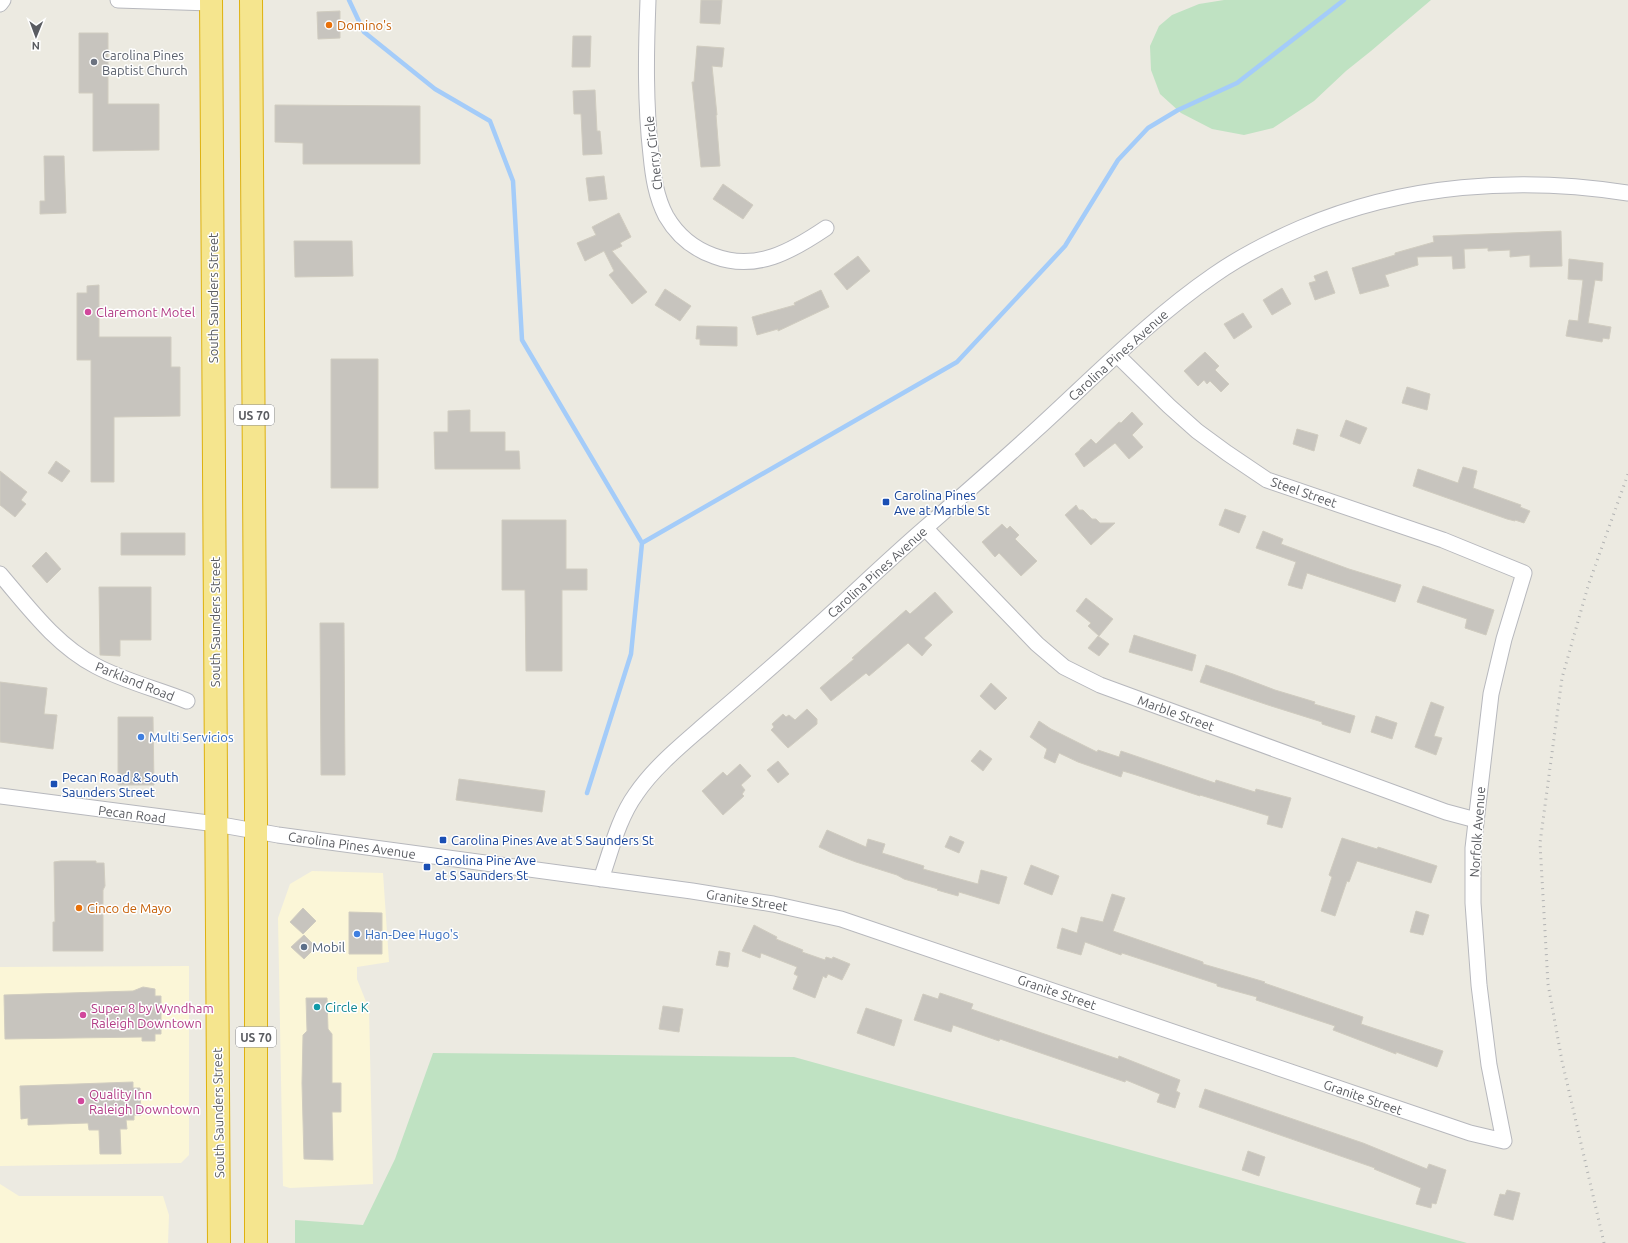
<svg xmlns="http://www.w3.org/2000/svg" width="1628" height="1243" font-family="Ubuntu,sans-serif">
  <rect width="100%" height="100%" fill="#eceae1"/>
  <path fill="#fbf6d7" d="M312,871L383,873L389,962L357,967V979L369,1009L373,1184L290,1188L283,1186L278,918L290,884Z
    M189,966V1155L181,1163L0,1166V967Z
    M0,1184L19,1196H163L169,1215L168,1243H0Z"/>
  <path fill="#bfe2c2" d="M1224,0H1431L1371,51L1346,71L1314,101L1273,128L1244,135L1212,129L1181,113L1160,94L1151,70L1150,46L1159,26L1172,15L1199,4Z
    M433,1053L794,1057L1467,1243H295V1220L363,1225L395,1159Z"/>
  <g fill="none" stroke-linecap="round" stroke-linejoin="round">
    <path stroke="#a4ccf9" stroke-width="4.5" d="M349,0L364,32L435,89L490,121L513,181L522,340L642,543L631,654L587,793
      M642,543L957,362L1065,246L1118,160L1148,128L1178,110L1237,83L1344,0"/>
  </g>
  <path fill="#c7c4be" stroke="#d0ccc0" d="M701,0H722L720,24L700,23Z
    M340,11V38L318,39L317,12Z
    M79,33H108V104H159V150L93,151V93H79Z
    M573,36H591L590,67H572Z
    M697,46L724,48L722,67L712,66L717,115H716L720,166L701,167L692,82H694Z
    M595,90L597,131H600L602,154L583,155L581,114H574L573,91Z
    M275,105L420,106V164H303V143L275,142Z
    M44,156H64L66,213L40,214V201H45Z
    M604,176L607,199L589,201L586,178Z
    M723,184L753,205L743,219L713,199Z
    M619,213L631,237L620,243L622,246L612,251L647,292L632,304L609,275L614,271L604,251L585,261L577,243L596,235L592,227Z
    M1561,231L1562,266L1530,267V255L1510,257V250L1488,251V248L1464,249L1465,268L1453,269L1452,256L1417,257L1418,265L1385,275L1389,286L1360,294L1352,268L1395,255V253L1434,242L1433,236Z
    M294,241H352L353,276L295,277Z
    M858,256L870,271L847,290L834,274Z
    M1569,259L1603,263L1602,281L1595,280L1588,323L1611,327L1609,339L1603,338L1602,342L1566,336L1569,320L1578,321L1583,280L1568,279Z
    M1327,271L1335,293L1315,300L1309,283L1316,281L1314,276Z
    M99,285V337H171V367H180V416L114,417V482H91V360H77V293H87V286Z
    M1282,288L1291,304L1272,315L1263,300Z
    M665,289L691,306L680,321L655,305Z
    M821,290L829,307L778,331V329L757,335L752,317L795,305L794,303Z
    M1243,313L1252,327L1234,339L1224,324Z
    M697,326L737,327V346L700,345V339H696Z
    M1205,352L1219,366L1215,370L1229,384L1221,392L1210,381L1207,384L1204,380L1198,386L1184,371Z
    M331,359H378V488H331Z
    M1407,387L1430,394L1427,410L1402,403Z
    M470,410V432H505V451H519L520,469H435L434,432H448V411Z
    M1132,412L1143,424L1132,435L1143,447L1129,459L1115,443L1084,467L1075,454L1080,450V449L1091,439L1096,444L1119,422L1121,423Z
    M1346,420L1367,428L1360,444L1340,436Z
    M1297,429L1318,435L1314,451L1293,444Z
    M56,461L70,471L62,482L48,473Z
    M1463,467L1477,471L1473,488L1521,505L1520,507L1530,511L1524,523L1515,520V521L1507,519L1413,486L1418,469L1458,483Z
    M0,471L27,492L21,500L26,504L15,517L0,505Z
    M1076,505L1079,510H1083L1092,519H1096L1100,523H1115L1091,545L1065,515Z
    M1225,509L1246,516L1239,533L1219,525Z
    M502,520H566V569H587V590H562V671H526L525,590H502Z
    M1002,524L1007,529L1010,526L1019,535L1015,539L1037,561L1021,576L999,553L995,557L982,542Z
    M1263,531L1283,539L1281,544L1349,569L1401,585L1395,602L1307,573L1302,589L1288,585L1296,562L1256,548Z
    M121,533H185V555H121Z
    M46,552L61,569L47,583L32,566Z
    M1423,586L1494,610L1486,635L1465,628L1467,619L1417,602Z
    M99,587H151V640H120V656L100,655Z
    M935,592L953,612L924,638L932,645L928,649L922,656L908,643L869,676L866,673L831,701L820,688L854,659L852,658L906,610L910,614Z
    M1086,598L1113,619L1099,636L1088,626L1091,623L1076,611Z
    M320,623H344L345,775H321Z
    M1134,635L1196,655L1192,671L1129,652Z
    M1098,636L1109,644L1099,656L1088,648Z
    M1206,665L1233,674L1275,690L1315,702L1314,704L1355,716L1350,733L1322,724V722L1268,705L1200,682Z
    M0,682L47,688L44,714L57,715L53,749L0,742Z
    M991,683L1007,698L995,710L980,696Z
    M1431,702L1444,707L1434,736L1442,738L1436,755L1415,747Z
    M807,709L817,719V724L788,748L771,730L774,727L772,724L783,714L786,717L789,715L795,720Z
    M1376,716L1397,723L1392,739L1371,732Z
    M118,717H153L154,785H118Z
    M1039,721L1051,729L1097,752L1098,750L1119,757L1121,751L1215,783L1216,780L1255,792L1256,789L1291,798L1282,828L1267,824L1269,816L1200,795V796L1136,775L1123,771L1121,777L1078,762L1059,753L1055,763L1044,758L1047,749L1030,737Z
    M980,750L992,759L983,771L971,761Z
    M778,761L789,774L778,783L767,770Z
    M740,764L751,776L741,785L745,790L742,794L744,796L723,815L702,791L723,772L727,776Z
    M459,779L545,791L542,812L456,800Z
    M827,830L866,847L868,839L885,844L882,853L924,866L923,869L978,884L981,870L1007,877L999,904L959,892L958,896L937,890L938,889L904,879L897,875L856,862L832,853L819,847Z
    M950,836L964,842L959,853L945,847Z
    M1342,838L1377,849L1378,847L1437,866L1431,883L1357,861L1349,882L1347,881L1335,916L1321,911L1332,877L1329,875Z
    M61,861H96V863H104L105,886L103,890V951H53V922H55L54,862Z
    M1031,865L1059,876L1052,895L1024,884Z
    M1112,894L1125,898L1113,931L1203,962V964L1265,982L1264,983L1363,1017L1361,1024L1443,1051L1437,1067L1396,1052V1054L1333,1030L1335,1026L1256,1000L1257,997L1217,986V984L1122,953L1121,955L1085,942L1081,955L1057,948L1062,928L1077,933L1081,917L1103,922Z
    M303,908L316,921L303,934L290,922Z
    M1416,911L1429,915L1423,935L1410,932Z
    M349,912L382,913V954H349Z
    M754,925L777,937L776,939L803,950L802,952L825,960L826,957L832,959L833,957L850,964L842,980L828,974L826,978L823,976L815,998L793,989L798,976L794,974L797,967L761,953L760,958L742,951Z
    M304,935L316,947L304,959L291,947Z
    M719,951L730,953L728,967L716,965Z
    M143,987L155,989V996H161V1034H155V1041H142V1037L5,1039L4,995L133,991Z
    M940,993L973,1004L971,1009L1118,1059L1119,1056L1180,1080L1176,1091L1180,1093L1175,1108L1157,1102L1160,1094L1126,1080L1125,1082L1000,1039L999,1041L953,1025L951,1032L914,1020L923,994L938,999Z
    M306,998H327L328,1029L332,1034V1083H341V1112H332L333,1160L304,1159L302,1083L303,1035L307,1031Z
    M663,1006L683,1009L679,1032L659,1029Z
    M866,1008L902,1020L894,1046L857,1033Z
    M133,1082V1088H140L141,1115H134V1120H126L127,1129H120L121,1154H100L99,1130H89L88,1123L28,1125V1118L21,1119L20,1086Z
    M1205,1089L1363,1143L1427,1169L1429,1164L1446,1170L1436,1204L1432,1203L1431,1208L1416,1204L1421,1188L1374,1169L1375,1168L1199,1107Z
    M1248,1151L1265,1157L1259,1176L1242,1170Z
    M1507,1190L1520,1193L1513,1220L1494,1215L1500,1194L1505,1195Z"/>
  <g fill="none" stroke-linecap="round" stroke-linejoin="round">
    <g stroke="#b7b8bd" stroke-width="17">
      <path id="minor" d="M118,0L211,3
        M648,0C646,52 645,103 651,155C653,176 656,197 666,216C677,235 694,249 714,256C756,272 792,251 826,228
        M0,4L3,0
        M925,528L1037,644L1064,667L1100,685L1446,812L1476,820
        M0,574C29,608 56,645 96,666C124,681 157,689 187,701
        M0,796L216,824L278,835L692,891L773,904L841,919L1470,1133L1504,1141L1489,1065L1479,985L1473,903V848L1491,694L1504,639L1524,573L1443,540L1267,480L1227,453L1197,431L1169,406L1117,355
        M601,879C611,851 618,819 636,794C655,766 684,743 709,721C744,691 779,661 813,630C850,597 886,562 924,529C962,496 1000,463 1037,429C1094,377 1150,319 1214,275C1241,256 1271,241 1301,228C1403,184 1519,176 1628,193"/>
    </g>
    <g stroke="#deb10f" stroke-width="24">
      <path id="highway" d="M211,0L219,1243
        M251,0L256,806V1243"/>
    </g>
    <use href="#minor" stroke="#fff" stroke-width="15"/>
    <use href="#highway" stroke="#f5e58e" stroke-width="22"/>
    <path stroke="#b2b3b3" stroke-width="3" stroke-dasharray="1 5" stroke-linecap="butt" d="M1604,1243L1562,1061L1548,984L1540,843L1562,678L1588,586L1628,474"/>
  </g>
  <g fill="#e8710a" stroke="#fff" stroke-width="1.5">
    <circle cx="329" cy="25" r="4"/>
    <circle cx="79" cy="908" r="4"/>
  </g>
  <circle fill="#6b7280" stroke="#fff" stroke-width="1.5" cx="94" cy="62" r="4"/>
  <g fill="#d1479c" stroke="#fff" stroke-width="1.5">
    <circle cx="88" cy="312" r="4"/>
    <circle cx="83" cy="1015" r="4"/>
    <circle cx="81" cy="1101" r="4"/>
  </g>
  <g fill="#1a4fb4" stroke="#fff" stroke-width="1.5">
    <rect x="882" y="498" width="8" height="8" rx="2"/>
    <rect x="50" y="780" width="8" height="8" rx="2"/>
    <rect x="439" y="836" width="8" height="8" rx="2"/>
    <rect x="423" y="863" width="8" height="8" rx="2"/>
  </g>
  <g fill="#3f7fe0" stroke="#fff" stroke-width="1.5">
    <circle cx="141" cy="737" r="4"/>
    <circle cx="357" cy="934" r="4"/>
  </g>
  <circle fill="#5c6f8a" stroke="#fff" stroke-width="1.5" cx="304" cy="947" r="4"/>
  <circle fill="#0f9aa8" stroke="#fff" stroke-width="1.5" cx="317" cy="1007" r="4"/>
  <g text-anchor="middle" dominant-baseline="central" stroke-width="3" stroke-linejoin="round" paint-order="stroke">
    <g fill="#fff" stroke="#8c8d90" stroke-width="1">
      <rect x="234" y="405" width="40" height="20" rx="3"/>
      <rect x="236" y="1027" width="40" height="20" rx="3"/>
    </g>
    <g font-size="12" font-weight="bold" fill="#5a5c61">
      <text x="254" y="415">US 70</text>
      <text x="256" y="1037">US 70</text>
    </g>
    <g font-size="13" fill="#c56008" stroke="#fff" text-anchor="start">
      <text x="337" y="25">Domino's</text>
      <text x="87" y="908">Cinco de Mayo</text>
    </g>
    <g font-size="13" fill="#5b616d" stroke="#fff" text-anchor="start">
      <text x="102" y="55">Carolina Pines<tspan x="102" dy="15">Baptist Church</tspan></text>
    </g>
    <g font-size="13" fill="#5a5c61" stroke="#fff">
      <text transform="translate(653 153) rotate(-97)">Cherry Circle</text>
      <text transform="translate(213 298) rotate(-90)">South Saunders Street</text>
      <text transform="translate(1118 355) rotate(-42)">Carolina Pines Avenue</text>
      <text transform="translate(1304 492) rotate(19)">Steel Street</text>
      <text transform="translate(877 572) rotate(-42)">Carolina Pines Avenue</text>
      <text transform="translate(215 622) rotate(-90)">South Saunders Street</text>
      <text transform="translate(135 681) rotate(22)">Parkland Road</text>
      <text transform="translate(1176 713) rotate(20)">Marble Street</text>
      <text transform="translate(132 814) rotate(7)">Pecan Road</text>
      <text transform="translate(1477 832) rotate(-86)">Norfolk Avenue</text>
      <text transform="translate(352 845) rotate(8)">Carolina Pines Avenue</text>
      <text transform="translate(747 900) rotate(9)">Granite Street</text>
      <text transform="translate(1057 992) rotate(19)">Granite Street</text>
      <text transform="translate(1363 1097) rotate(19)">Granite Street</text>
      <text transform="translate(218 1113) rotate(-91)">South Saunders Street</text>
    </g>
    <g font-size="13" fill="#b23c85" stroke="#fff" text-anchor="start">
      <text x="96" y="312">Claremont Motel</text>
      <text x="91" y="1008">Super 8 by Wyndham<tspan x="91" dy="15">Raleigh Downtown</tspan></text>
      <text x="89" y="1094">Quality Inn<tspan x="89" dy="15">Raleigh Downtown</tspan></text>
    </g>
    <g font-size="13" fill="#164399" stroke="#fff" text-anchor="start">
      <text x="894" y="495">Carolina Pines<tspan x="894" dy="15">Ave at Marble St</tspan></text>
      <text x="62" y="777">Pecan Road &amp; South<tspan x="62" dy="15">Saunders Street</tspan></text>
      <text x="451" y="840">Carolina Pines Ave at S Saunders St</text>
      <text x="435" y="860">Carolina Pine Ave<tspan x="435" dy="15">at S Saunders St</tspan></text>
    </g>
    <g font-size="13" fill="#366cbe" stroke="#fff" text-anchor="start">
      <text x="149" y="737">Multi Servicios</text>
      <text x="365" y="934">Han-Dee Hugo's</text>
    </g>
    <g font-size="13" fill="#4e5e75" stroke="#fff" text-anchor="start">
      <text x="312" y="947">Mobil</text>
    </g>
    <g font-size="13" fill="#0d838f" stroke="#fff" text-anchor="start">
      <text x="325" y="1007">Circle K</text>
    </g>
  </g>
  <g transform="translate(36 36) rotate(181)" stroke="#ffffff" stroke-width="3" paint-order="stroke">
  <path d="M0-3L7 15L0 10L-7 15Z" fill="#5a5c61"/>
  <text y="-6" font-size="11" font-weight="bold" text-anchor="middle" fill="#5a5c61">N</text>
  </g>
</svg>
